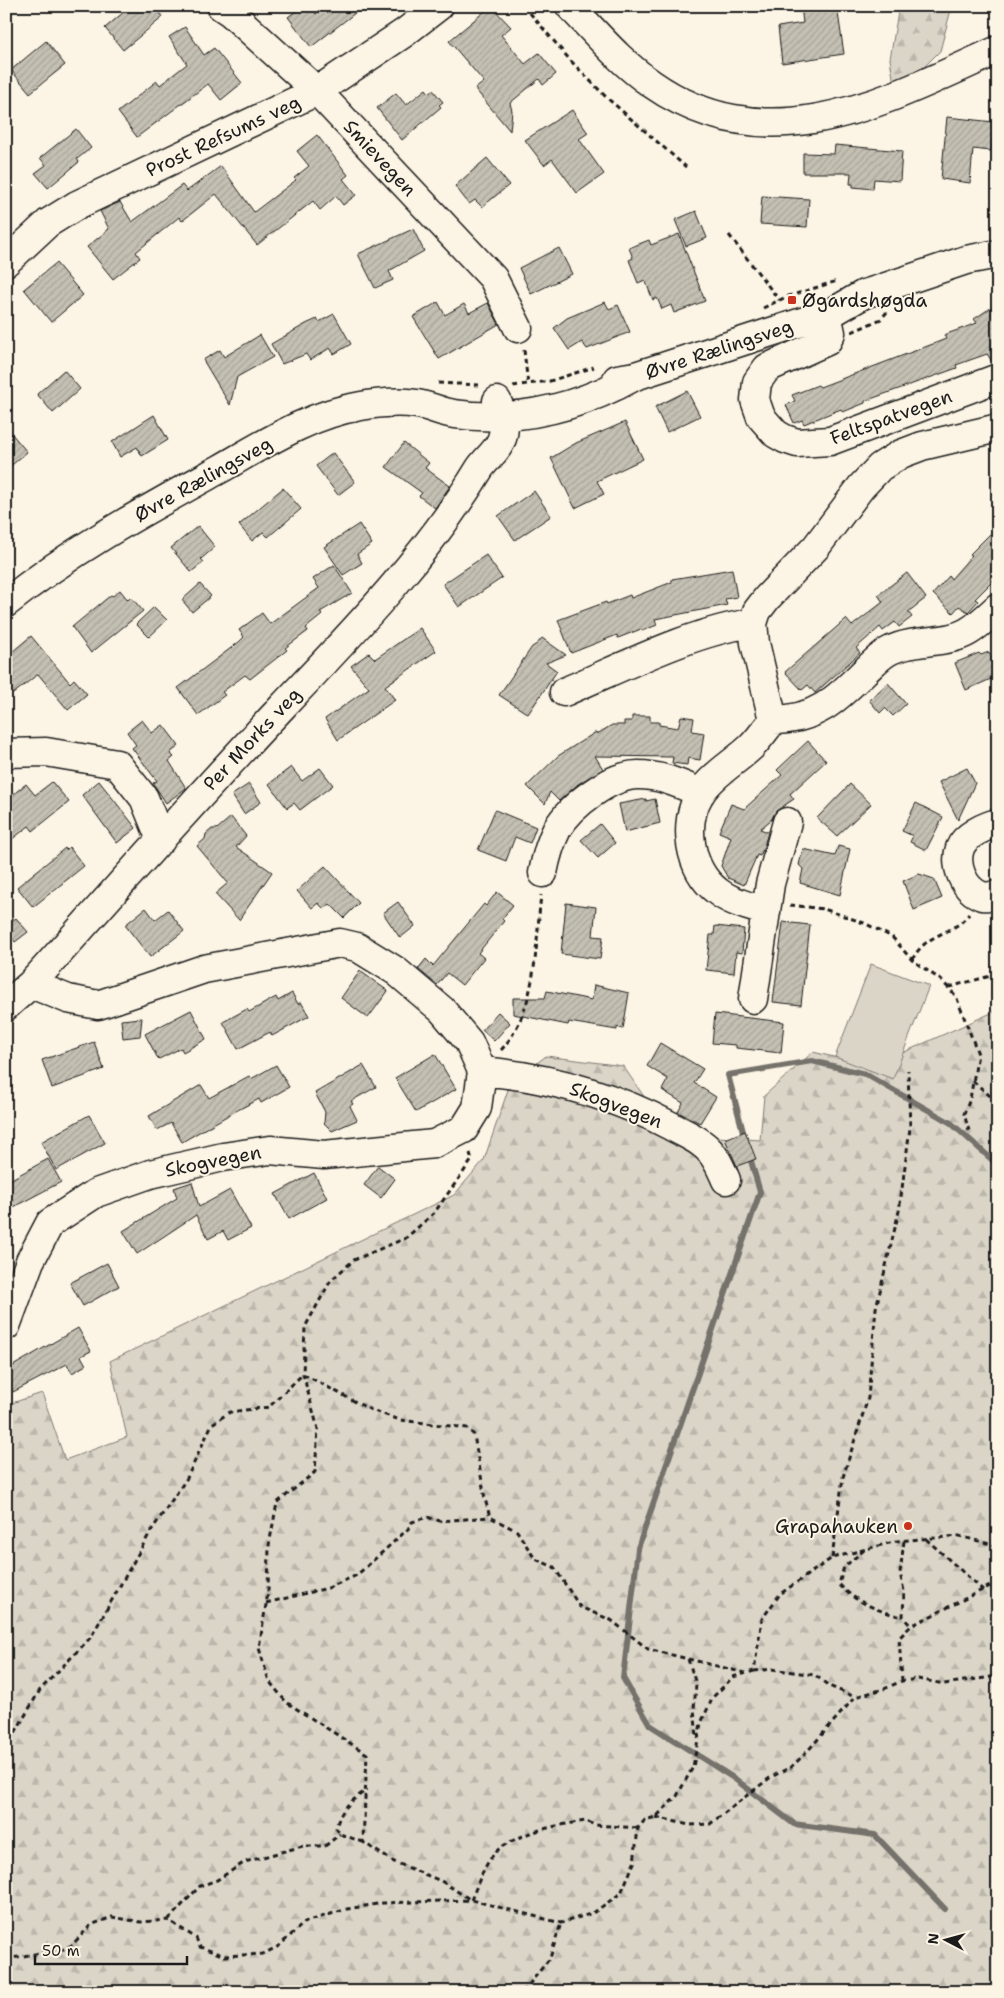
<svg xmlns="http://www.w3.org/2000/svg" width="1004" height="1998" font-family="'Shantell Sans',sans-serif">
  <defs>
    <pattern id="forest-firs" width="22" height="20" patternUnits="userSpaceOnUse" patternTransform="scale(1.25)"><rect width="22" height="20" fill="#dbd5c8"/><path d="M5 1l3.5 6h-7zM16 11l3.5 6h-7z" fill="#bbb6ab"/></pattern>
    <pattern id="building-hatch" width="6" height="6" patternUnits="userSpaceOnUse" patternTransform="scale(1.25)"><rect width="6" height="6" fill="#c4c0b3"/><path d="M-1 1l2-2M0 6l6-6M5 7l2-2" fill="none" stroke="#a8a499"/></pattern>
  </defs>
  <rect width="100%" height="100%" fill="#fcf5e5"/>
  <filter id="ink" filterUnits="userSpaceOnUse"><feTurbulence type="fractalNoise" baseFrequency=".02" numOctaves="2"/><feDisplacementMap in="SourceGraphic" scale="10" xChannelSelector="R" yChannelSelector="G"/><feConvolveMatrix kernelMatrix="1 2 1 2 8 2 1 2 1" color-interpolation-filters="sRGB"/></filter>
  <g filter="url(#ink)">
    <path fill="url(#forest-firs)" stroke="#7c7872" d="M899,6H952L940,51L919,72L895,90L890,59Z
      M998,1010V1992H6V1405L42,1393L65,1460L127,1437L110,1361L454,1195L484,1160L510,1084L546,1056L623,1066L656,1114L718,1137L760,1140L764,1096L813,1052L879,1068L900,1054Z"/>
    <path fill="#dbd5c8" stroke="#7c7872" d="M871,964L929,986L893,1079L835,1057Z"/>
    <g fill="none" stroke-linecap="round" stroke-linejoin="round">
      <path stroke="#75726c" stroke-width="6" d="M745,1139L728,1075L812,1061L865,1074L951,1123L998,1165
        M749,1154L760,1192L638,1548L623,1678L650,1725L735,1779L794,1824L875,1835L945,1909"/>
    </g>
    <path fill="url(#building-hatch)" stroke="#1c1c1c" d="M131,6H154L163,17L123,50L105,28Z
      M302,6H310L316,14L325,6H364L311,47L288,17Z
      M491,6L511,27L501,35L525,64L539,53L556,74L543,85L539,79L510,103L512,111L510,131L475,89L484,82L449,41Z
      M801,6H837L844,54L782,63L778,27L803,23Z
      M185,27L204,55L214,48L242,83L221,100L208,84L137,137L118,112L157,81L160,85L187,64L169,37Z
      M46,41L65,65L30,93L11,70Z
      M426,89L429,93L433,90L443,102L439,105L441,107L402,140L377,108L396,93L406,105Z
      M572,110L588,133L579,139L604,174L577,193L552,159L544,165L525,140Z
      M947,117L994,122L991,151L973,149L970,183L941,179Z
      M76,129L91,148L77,159L79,162L48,188L35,173L46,165L40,158Z
      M317,135L348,175L343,179L356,195L343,205L336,196L320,210L313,201L257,245L216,194L182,221L179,217L136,252L140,258L113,279L87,247L109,229L100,211L120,202L132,222L182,185L187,191L221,166L254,212L296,180L294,178L309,166L297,151Z
      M835,145L902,151L900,181L874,179L873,189L853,187V184H850L851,173H803V153L834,154Z
      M487,158L509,185L482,207L475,200L469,204L455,186Z
      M762,196L809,199L807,227L760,224Z
      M696,211L707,238L686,246L675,220Z
      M413,229L424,251L389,271L393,280L375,288L358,254Z
      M679,234L705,301L674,313L671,305L662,309L657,298L653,300L645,280L638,283L629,260L633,258L629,248L649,240L651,245Z
      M559,248L572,274L531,294L519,268Z
      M56,263L83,295L51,322L24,289Z
      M438,302L445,315L464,304L469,313L488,303L499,324L439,359L413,317Z
      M605,302L609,309L618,305L630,332L587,349L582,342L569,350L554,328L567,318Z
      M998,303V363H993L987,354L956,365L957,368L865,401V403L843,412L841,409L804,424L802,420L794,423L786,405L795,401L792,395L818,385L820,387L946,339L944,335L977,323L974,319Z
      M334,314L351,344L334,354L330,348L310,360L306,354L282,364L271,344L306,324L317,319L319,322Z
      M260,335L273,357L237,377L230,405L203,360L220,350L224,357Z
      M64,370L80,389L53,413L37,394Z
      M687,391L700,416L667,432L655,407Z
      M154,415L168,440L142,456L137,447L120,457L112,442Z
      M625,422L643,459L597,481L604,494L575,508L551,458L576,443Z
      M6,427L27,452L6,470Z
      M404,443L429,463L425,468L450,486L435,508L419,496L422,493L386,467Z
      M333,453L355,482L338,495L316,466Z
      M283,488L301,509L268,537L263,532L252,541L239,525Z
      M534,491L551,516L515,540L498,516Z
      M359,524L372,544L357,554L362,563L343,575L324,547Z
      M198,526L215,547L201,559L204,562L191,572L171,548Z
      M990,534L998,542V576L975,599L978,601L968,612L959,606L953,613L933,594L949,576L951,579L972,555L970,554Z
      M486,555L502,578L459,607L443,584Z
      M334,565L352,593L320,612L322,615L306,628L308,631L285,648L287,650L250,679L245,675L222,692L225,695L198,715L178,688L239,642L244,637L239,630L262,613L270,624L319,588L313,579Z
      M732,569L737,597L725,599L727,605L655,619L657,625L642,631L641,629L618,638L617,635L571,653L558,620L606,602L607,604L630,595L631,598L672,582V579Z
      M907,573L926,598L908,612L912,617L899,627L895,622L883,631L880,627L856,648L860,653L815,693L808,685L802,690L785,672L846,619L852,626L883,602L878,595Z
      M200,584L211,596L192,612L182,600Z
      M120,590L128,600L131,597L143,611L91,653L72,627L111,595L113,596Z
      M154,607L167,620L149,637L136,624Z
      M420,628L436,651L385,686L395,700L338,740L325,719L369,688L351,666L369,653L375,659Z
      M31,636L70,683L74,679L87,694L68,710L38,674L13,694L6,686V657Z
      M542,638L566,655L546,663L557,671L528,714L499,695L532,647L537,644Z
      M989,652L998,673L990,677L991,679L966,690L955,663L979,653L981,655Z
      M888,683L906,704L893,716L885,708L880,713L869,700Z
      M632,716H650V722H659V725L678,728L681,716L694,718L692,731L704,733L700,760L688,758L687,765L672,763L673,757L595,756L603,769L578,784L559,801L550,792L545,804L527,786L558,756L596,732L597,734L612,725H624V721H632Z
      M142,720L152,733L163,725L179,746L170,753L174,757L169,761L186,788L166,803L153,783L157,781L132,748L136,745L127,732Z
      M808,741L826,761L790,794L794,799L776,811L772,819L760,829L768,832L764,847L760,856L757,855L744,885L728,878L721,866L731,837L719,832L731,804L744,809L782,775L777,770Z
      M291,767L302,781L320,768L333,785L300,810L294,803L287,808L269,784Z
      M967,768L975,783L958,820L939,782Z
      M99,781L136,828L117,843L82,795Z
      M52,782L69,802L33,831L29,826L6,844V800L26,784L35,795Z
      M249,784L261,802L244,814L232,795Z
      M850,784L871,804L837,836L817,818Z
      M646,799V801L655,799L660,823L625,832L619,804Z
      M916,803L943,817L926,850L910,842L913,836L902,831Z
      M495,810L536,827L530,843L515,837L506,861L478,850Z
      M231,817L246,836L236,847L272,872L239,920L215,894L228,883L197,846L205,839L206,834L212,829H217Z
      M600,824L615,843L598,858L581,840Z
      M838,846L850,849L840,895L800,883L803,869L799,865L803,849L835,856Z
      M69,847L84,866L33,907L17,887L65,848L66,850Z
      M325,866L359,903L344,918L330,904L324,909L318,903L312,908L297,891Z
      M919,874L934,879L942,898L914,910L903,881Z
      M497,892L513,905L502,919L504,921L478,953L484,958L462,985L447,973L437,985L418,969L426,959L433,966L484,904L486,906Z
      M398,902L415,926L400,938L383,913Z
      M566,903L596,907L593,936L603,937L600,959L561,954Z
      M146,908L155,920L168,910L184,931L150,957L125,925Z
      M16,918L28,932L15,942L6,931V926Z
      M783,922L810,925L801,1005L773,1002Z
      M715,926L744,929L742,953L736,952L734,973L706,970L710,935H714Z
      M360,971L388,991L368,1018L341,998Z
      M594,985L629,993L623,1029L617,1027V1030L569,1022L568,1025L513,1014V998H545L547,991L592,1000Z
      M292,993L298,1004L301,1002L309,1016L272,1036L270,1032L238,1049L223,1022L247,1009L249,1012L276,997L278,1001Z
      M191,1010L206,1039L183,1052L181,1048L159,1059L157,1057L145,1034Z
      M498,1012L510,1023L494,1041L482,1030Z
      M715,1014L784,1022L781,1053L736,1048V1045L712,1043Z
      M142,1018L140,1036L123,1038L121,1020Z
      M94,1042L104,1069L52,1088L42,1060Z
      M660,1043L703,1069L694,1083L716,1097L700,1123L678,1112L683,1103L662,1090L668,1079L647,1066Z
      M435,1054L456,1089L416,1112L395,1078Z
      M276,1065L289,1087L261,1103L259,1099L232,1113L182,1142L171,1123L157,1130L149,1116L201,1085L209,1098L249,1076L251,1079Z
      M363,1065L376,1087L351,1101L353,1104L350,1106L357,1120L332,1131L324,1123L325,1112L315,1093Z
      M89,1115L105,1143L56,1170L41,1142Z
      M745,1131L756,1159L737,1166L725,1139Z
      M48,1159L61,1182L6,1211V1182Z
      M378,1166L395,1179L381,1198L364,1185Z
      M314,1173L327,1198L289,1219L275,1194Z
      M192,1182L199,1207L230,1190L251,1228L228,1240L223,1231L208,1239L196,1215L137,1254L123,1231L177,1198L174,1188Z
      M107,1263L119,1286L83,1306L70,1283Z
      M78,1328L91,1351L81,1356L86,1365L72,1373L67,1364L13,1392L6,1379V1370Z"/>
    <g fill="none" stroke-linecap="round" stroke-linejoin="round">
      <g stroke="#1c1c1c" stroke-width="31">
        <path id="minor" d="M221,6L230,12L317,91L493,278L518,328
          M570,6C596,33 621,63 652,84C768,165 886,101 998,50
          M6,262L48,223L77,205L317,91L404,33L439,6
          M827,314L831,333L827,341L767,368L757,382L755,400L761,417L776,434L785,439L797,443L830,441L998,378
          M564,692C621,668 692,631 753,623
          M773,720L755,643L753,623L757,611L767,598L816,547L861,487L880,467L901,454L922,446L998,428
          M6,753L46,752L117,764L144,798L161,840
          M998,823C985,826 965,835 960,848C954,866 964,890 982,896C987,897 993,896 998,895
          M543,873C546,857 550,843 557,829C571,805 611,775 638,775C661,775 680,784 701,793
          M766,912C750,906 730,902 717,891C689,869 682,823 700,794C712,775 735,762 751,747C759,739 766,729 773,720C815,720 836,700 864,672C873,664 880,655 891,650C915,638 946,645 969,631C979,625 989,615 998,607
          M753,999L770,884L787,822
          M6,1006L31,984C115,891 197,797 283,706C354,631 426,557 480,468C486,459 497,451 501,441C507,428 502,413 497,401
          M482,1071C549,1077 612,1095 671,1126C681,1132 692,1136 701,1143C714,1152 720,1166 726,1180
          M6,1326L30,1261L50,1223L96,1193L150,1174L223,1157L270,1150L324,1155L434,1144L464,1129L477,1108L482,1071L469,1042L442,1010L396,971L357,947L340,943L204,969L98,1005L68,999L31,984"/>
      </g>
      <g stroke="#1c1c1c" stroke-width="31">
        <path id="major" d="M617,379L635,376L833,312L864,294L880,289L966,260L998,254
          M6,603C72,550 146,510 220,469C264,444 310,414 361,406C379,403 399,401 417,404C430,406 441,412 454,414C519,423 578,408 635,376"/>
      </g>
      <path stroke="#1c1c1c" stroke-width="3" stroke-dasharray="5 4" stroke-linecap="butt" d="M524,6L570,60L606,97L686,167
        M729,235L779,300
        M763,308L786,297L837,281
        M852,332L881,319L887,312
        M524,350L528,385
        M438,383L479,385
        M513,386L550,381L594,367
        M790,905L824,909L864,923L892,937L912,960L941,980L956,996L978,1054L970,1099L964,1114L969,1131
        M912,960C927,931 953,936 969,914
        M949,987L998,974
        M501,1050C538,1009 535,947 541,895
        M973,1081L998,1103
        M470,1153L472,1160L434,1213L406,1238L354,1260L331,1280L305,1327L303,1374L318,1429L315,1472L277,1503L269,1545L268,1592L259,1648L269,1681L286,1702L367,1754L363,1842L392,1861L441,1881L471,1900L561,1923L593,1913L621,1893L634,1863L638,1828L645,1820L656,1817L677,1796L693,1767L701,1723L713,1697L733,1677L754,1671L762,1619L780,1594L832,1558L897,1541L959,1536L998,1546
        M926,1539L983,1590
        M904,1541L900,1573L904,1591L903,1617L911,1626
        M864,1550L844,1567L839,1584C854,1602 881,1612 903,1617
        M832,1558L843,1477L868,1398L876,1308L899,1211L910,1128L908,1070
        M266,1603L328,1588L357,1575L408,1529L412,1522L427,1517L440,1521L490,1517
        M688,1659L696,1684L694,1709L697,1736
        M754,1671L772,1669L815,1675L829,1686L855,1697
        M902,1681L899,1638L911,1626L998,1582
        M6,1748L40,1690L91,1637L151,1531L187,1478L212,1424L230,1412L269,1407L303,1374L371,1410L400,1420L467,1428L474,1435L485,1499L490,1517L517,1531L535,1559L554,1567L580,1607L611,1620L648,1649L745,1673
        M656,1817L689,1825L710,1824L771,1777L791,1767L805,1754L855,1697L884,1689L902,1681L918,1679L944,1684L998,1676
        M363,1842L340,1834L336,1828C340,1811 349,1802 364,1792
        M168,1920L200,1886L217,1880L245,1862L303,1846H325L340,1834
        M6,1959L64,1949L72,1945L91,1925L112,1917L141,1922L168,1920L196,1938L200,1947L225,1956L263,1954L279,1946L305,1922L347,1909L383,1903L471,1900C478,1884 485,1861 499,1849C523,1831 558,1825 586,1821L595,1825L638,1828
        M523,1992L550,1958L561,1923"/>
      <use href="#minor" stroke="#fcf5e5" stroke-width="28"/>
      <use href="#major" stroke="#fcf5e5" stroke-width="28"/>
    </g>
  </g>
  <g fill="#c8321e" stroke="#fcf5e5" stroke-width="2">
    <rect x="787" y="295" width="10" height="10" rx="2.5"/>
    <circle cx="908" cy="1526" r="5"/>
  </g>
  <g text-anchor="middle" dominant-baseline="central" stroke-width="4" stroke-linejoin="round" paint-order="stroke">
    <g font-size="19" fill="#1c1c1c" stroke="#fcf5e5">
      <text transform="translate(223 136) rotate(-25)">Prost Refsums veg</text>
      <text transform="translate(380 158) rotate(47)">Smievegen</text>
      <text transform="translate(719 349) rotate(-18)">Øvre Rælingsveg</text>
      <text transform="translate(891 417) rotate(-20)">Feltspatvegen</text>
      <text transform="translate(203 479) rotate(-29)">Øvre Rælingsveg</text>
      <text transform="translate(252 739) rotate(-47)">Per Morks veg</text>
      <text transform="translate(616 1105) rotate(21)">Skogvegen</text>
      <text transform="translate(213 1161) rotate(-11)">Skogvegen</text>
    </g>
    <g font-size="19" fill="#1c1c1c" stroke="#fcf5e5" text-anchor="start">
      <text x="802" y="300">Øgardshøgda</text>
      <text x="898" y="1526" text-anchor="end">Grapahauken</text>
    </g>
  </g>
  <rect width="1004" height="1998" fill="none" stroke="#fcf5e5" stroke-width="25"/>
  <rect x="12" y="12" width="979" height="1973" fill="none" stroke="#1c1c1c" stroke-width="2" filter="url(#ink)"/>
  <g transform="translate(946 1940) rotate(276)" stroke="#fcf5e5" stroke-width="4" paint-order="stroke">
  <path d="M0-4L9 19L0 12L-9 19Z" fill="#1c1c1c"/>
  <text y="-8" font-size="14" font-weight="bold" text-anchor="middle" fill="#1c1c1c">N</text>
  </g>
  <path d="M35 1956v8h152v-8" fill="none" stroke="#1c1c1c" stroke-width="2.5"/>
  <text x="42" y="1956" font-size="15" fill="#1c1c1c" stroke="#fcf5e5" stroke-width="4" paint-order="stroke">50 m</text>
</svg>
